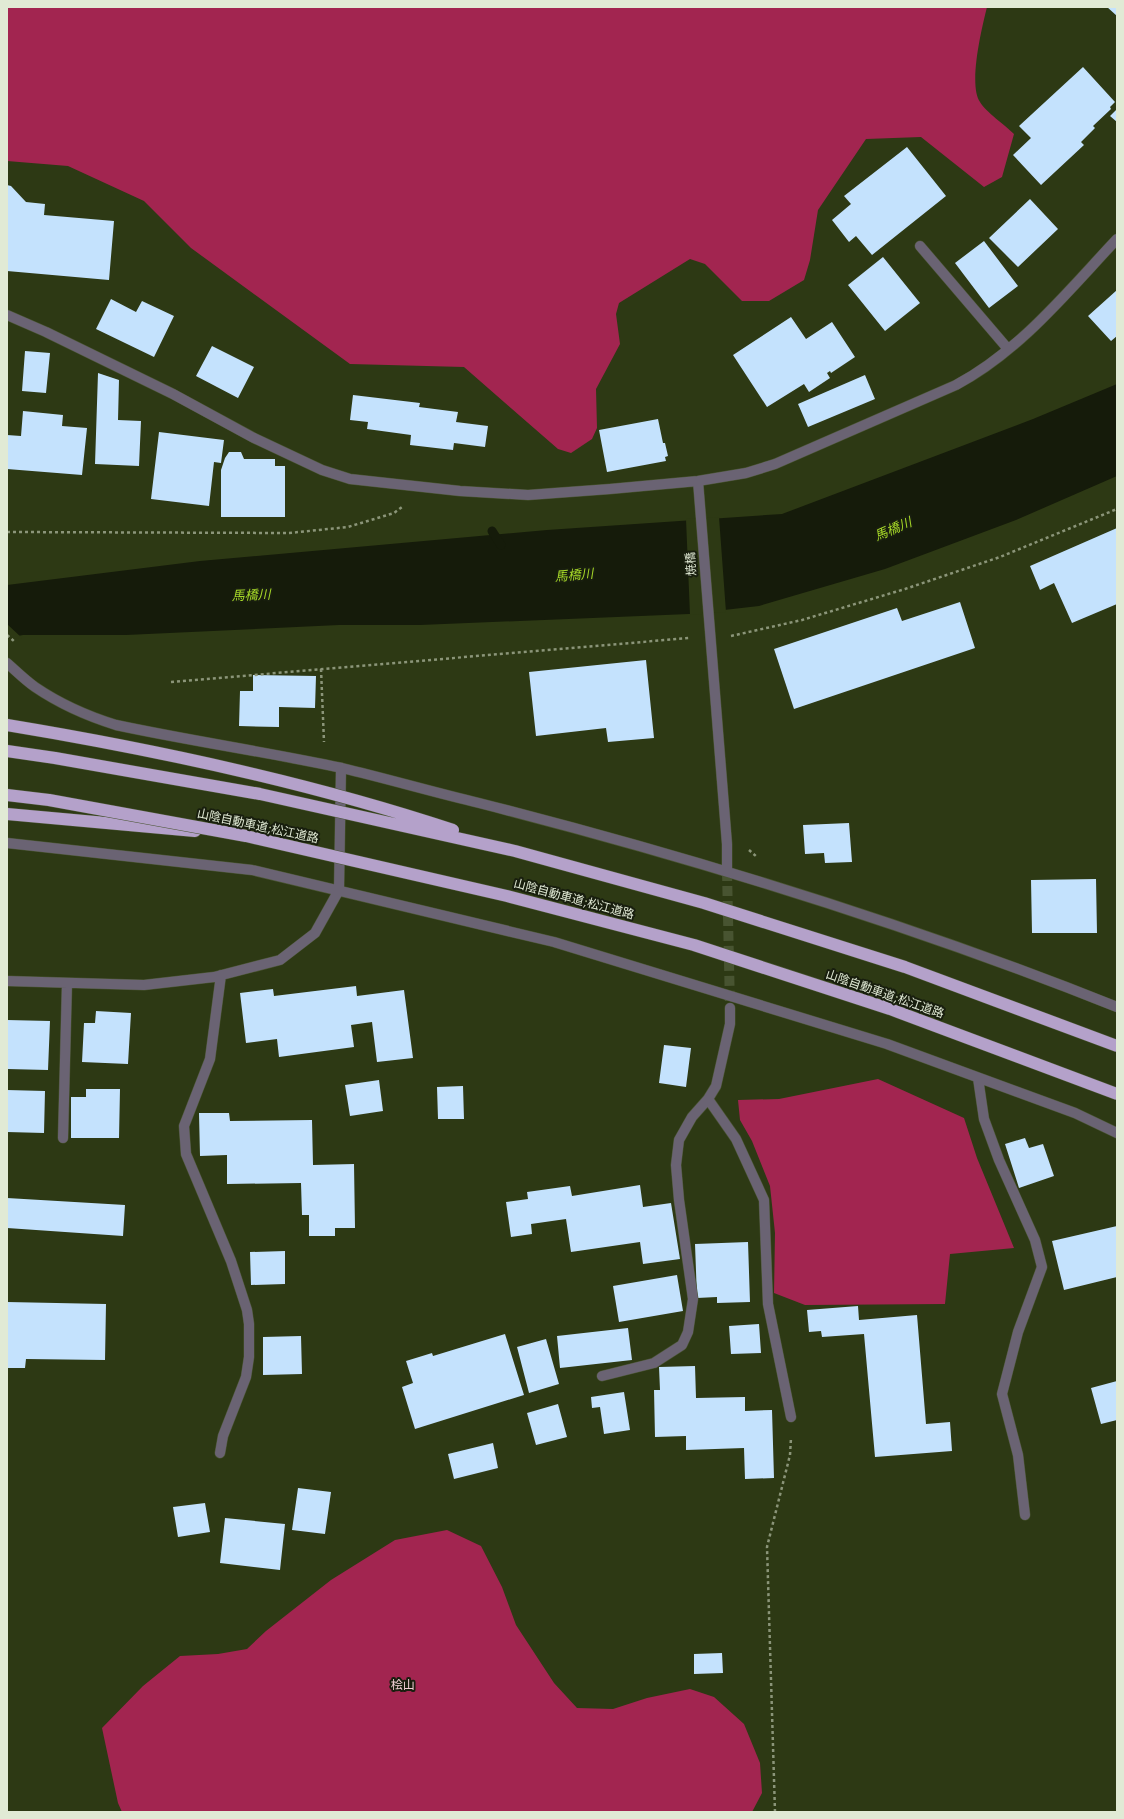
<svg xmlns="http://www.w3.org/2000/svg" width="1124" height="1819" font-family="Jost,'Noto Sans JP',sans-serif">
  <rect width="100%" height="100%" fill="#2d3914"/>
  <path fill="#a22550" d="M7,7H987C982,27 968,85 980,102C986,112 1005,125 1014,134L1002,177L984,187L921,137L866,139L818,210L810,260L804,280L769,301H742L705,264L690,259L619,303L616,314L620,344L596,389L597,428L592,439L571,453L558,449L464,367L350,364L191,248L144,201L68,166L7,161Z
    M878,1079L964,1118L977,1158L1014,1248L950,1254L945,1304L805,1305L774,1293L775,1233L770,1186L752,1141L740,1120L738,1100L779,1099Z
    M447,1530L481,1546L502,1587L516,1625L554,1683L577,1708L613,1709L647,1698L690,1689L714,1697L744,1724L760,1763L762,1793L752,1812H122L118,1803L102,1728L143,1686L180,1656L218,1654L247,1649L266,1631L331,1580L395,1540Z"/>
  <path fill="#151b0a" d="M1117,384V476L1016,520L885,569L759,606L689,614L420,625H339L126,635H23L7,638V585L200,561L547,530L782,514L1033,419Z"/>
  <path fill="#2d3914" d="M719,517L726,612L690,615L686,519Z
    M7,624L22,638L7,640Z"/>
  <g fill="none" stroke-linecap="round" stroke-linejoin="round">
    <path stroke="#151b0a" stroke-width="9" d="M492,531L501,545"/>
  </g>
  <path fill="#c4e2fd" d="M1107,7H1117V16Z
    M1083,67L1115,102L1110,107L1111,109L1093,126L1095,128L1081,142L1084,145L1041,185L1013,155L1031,138L1019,126Z
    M1117,109V122L1110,116Z
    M907,147L946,196L872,255L856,236L849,242L832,220L851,204L844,196Z
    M7,185L11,186L26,202L45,204L44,215L114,221L109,280L7,271Z
    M1030,199L1058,229L1018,267L989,238Z
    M984,241L1018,286L989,308L955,263Z
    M883,257L920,303L885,331L848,285Z
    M1117,290V336L1111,341L1088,316Z
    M111,299L136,312L142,301L174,316L154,357L96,329Z
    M791,317L806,339L832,322L855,357L831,373L830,371L827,373L830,378L809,392L804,384L767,407L733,355Z
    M212,346L254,367L238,398L196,376Z
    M25,351L50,353L46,393L22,391Z
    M98,373L119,380L118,420L141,421L139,466L95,464Z
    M865,375L875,399L808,427L798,404Z
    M353,395L420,403L419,407L458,412L456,422L488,426L485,447L454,443L453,450L410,445L411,435L367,429L368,422L350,420Z
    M23,411L63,415L62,426L87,428L82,475L7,469V435L21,436Z
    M658,419L663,443H665L668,456L665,457L666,461L607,472L599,430Z
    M159,432L224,440L221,463L214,462L209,506L151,499Z
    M229,452H241L244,459H275V466H285V517H221V470L225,458Z
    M1117,528V604L1072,623L1054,583L1040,590L1030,566Z
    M960,602L975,648L794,709L774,649L897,608L902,621Z
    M646,660L654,738L608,742L606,728L536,736L529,672Z
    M253,675L316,676L315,708L279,707V727L239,726L240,691H253Z
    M849,823L852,862L825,863L824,853L805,854L803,825Z
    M1096,879L1097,933H1032L1031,880Z
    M356,986L357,996L404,990L413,1058L377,1062L372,1022L351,1025L354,1047L279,1057L277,1039L246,1043L240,993L273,989L274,996Z
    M96,1011L131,1013L128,1064L82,1062L84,1023H95Z
    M7,1020L50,1021L48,1070L7,1069Z
    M664,1045L691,1048L686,1087L659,1083Z
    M379,1080L383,1111L350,1116L345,1085Z
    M463,1086L464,1119H438L437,1087Z
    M86,1089H120L119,1138H71V1097H86Z
    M7,1090L45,1091L44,1133L7,1132Z
    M199,1113H229L230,1121L312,1120L313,1165L354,1164L355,1228H335V1236H309V1215H302L301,1183L227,1184V1155L200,1156Z
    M1025,1138L1029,1148L1043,1144L1054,1176L1019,1188L1005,1144Z
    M640,1185L643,1207L671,1203L680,1259L643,1264L640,1242L571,1252L566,1219L531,1224L532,1234L511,1237L506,1202L528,1199L527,1192L570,1186L572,1196Z
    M7,1198L125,1205L123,1236L7,1228Z
    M1117,1226V1277L1064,1290L1052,1241Z
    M748,1242L750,1302L717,1303V1297L697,1298L695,1244Z
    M285,1251V1284L251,1285L250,1252Z
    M677,1275L683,1311L619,1322L613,1286Z
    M7,1302L106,1304L105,1360L26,1359L25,1368H7Z
    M858,1306L859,1320L917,1315L926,1424L950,1422L952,1451L875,1457L864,1334L822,1337L821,1331L809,1332L807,1310Z
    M759,1324L761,1353L731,1354L729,1326Z
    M628,1328L632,1360L560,1368L557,1336Z
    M505,1334L524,1395L415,1429L402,1387L413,1383L406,1361L432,1353L433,1356Z
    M301,1336L302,1374L263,1375V1337Z
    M546,1339L559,1384L529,1393L517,1347Z
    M695,1366L696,1398L745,1397V1411L772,1410L774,1478L745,1479L744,1448L686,1450V1436L655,1437L654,1390H660L659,1367Z
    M1117,1381V1420L1101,1424L1091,1388Z
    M624,1392L630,1430L604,1434L600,1407L592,1408L591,1397Z
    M558,1404L567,1437L536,1445L527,1413Z
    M493,1443L498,1468L454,1479L448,1454Z
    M298,1488L331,1492L325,1534L292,1530Z
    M205,1503L210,1532L178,1537L173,1507Z
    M225,1518L285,1524L280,1570L220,1563Z
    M722,1653L723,1673L694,1674V1654Z"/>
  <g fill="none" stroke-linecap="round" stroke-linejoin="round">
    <path stroke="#485431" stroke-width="10" stroke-dasharray="10 5" stroke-linecap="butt" d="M727,871L730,1008"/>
    <g stroke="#4a5533" stroke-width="11">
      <path id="minor" d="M920,246L1008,349
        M7,315L46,332L173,394L254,438L322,470L350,479L460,491L528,495L610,489L698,481L746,473L775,464L956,385C1020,351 1068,291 1117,239
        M698,481L727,844V871
        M7,663C16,671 25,680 35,687C60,704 87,716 116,725C191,741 267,752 342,768C388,779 433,792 479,803C695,858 909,924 1117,1007
        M7,843L252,870L554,942L887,1044L1075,1113L1117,1133
        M7,981L144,985L214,977L280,960L315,933L339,890L341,768
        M978,1078L984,1119L999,1160L1035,1240L1042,1267L1018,1332L1002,1394L1018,1455L1025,1515
        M708,1099L736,1139L764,1200L768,1304L791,1417
        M63,1138L67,983
        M602,1376L654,1363L682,1345L688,1332L693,1299L679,1200L676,1165L679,1140L692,1117L708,1099L716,1086L730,1024V1008
        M220,1453L223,1436L246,1377L249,1357V1324L247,1310L231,1261L186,1154L184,1126L210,1059L221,975"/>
    </g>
    <g stroke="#4a5533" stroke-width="13">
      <path id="highway" d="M7,814L195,831"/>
    </g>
    <path stroke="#8b9579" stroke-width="2.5" stroke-dasharray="3 3" stroke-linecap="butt" d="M7,532L289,533L348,527L394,513L402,507
      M7,635L15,642
      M731,636L802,620L905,589L1000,557L1117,509
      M321,669L324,742
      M171,682L689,638
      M749,850L757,857
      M775,1812L767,1547L790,1455L791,1438"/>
    <use href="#minor" stroke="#6a6373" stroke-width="10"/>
    <use href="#highway" stroke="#b4a1ca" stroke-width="12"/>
    <g stroke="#4a5533" stroke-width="13" stroke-linecap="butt">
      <path id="highway-bridge" d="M7,725C158,750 308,782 453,830
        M7,751L55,758L260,794L515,851L704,903L905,967L1117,1046
        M7,795L49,800L246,836L507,896L694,945L890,1009L1117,1094"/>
    </g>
    <use href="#highway-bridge" stroke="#b4a1ca" stroke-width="12"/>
  </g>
  <g text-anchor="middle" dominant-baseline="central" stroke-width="4" stroke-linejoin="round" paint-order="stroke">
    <g font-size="12" fill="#e1ead5" stroke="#181e0e">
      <text transform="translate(691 564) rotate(-94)">焼橋</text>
      <text transform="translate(258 826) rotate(12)">山陰自動車道;松江道路</text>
      <text transform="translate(574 899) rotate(15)">山陰自動車道;松江道路</text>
      <text transform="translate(885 994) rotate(19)">山陰自動車道;松江道路</text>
    </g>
    <g font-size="12" fill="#f1cfd5" stroke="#181e0e">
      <text x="403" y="1685">桧山</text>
    </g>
    <g font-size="13" font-style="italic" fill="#a6d828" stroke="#181e0e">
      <text transform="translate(893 529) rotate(-23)">馬橋川</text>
      <text transform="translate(574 575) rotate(-5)">馬橋川</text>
      <text transform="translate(251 595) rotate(-2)">馬橋川</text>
    </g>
  </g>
  <rect width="1124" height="1819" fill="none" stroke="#e1ead5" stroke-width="16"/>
</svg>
